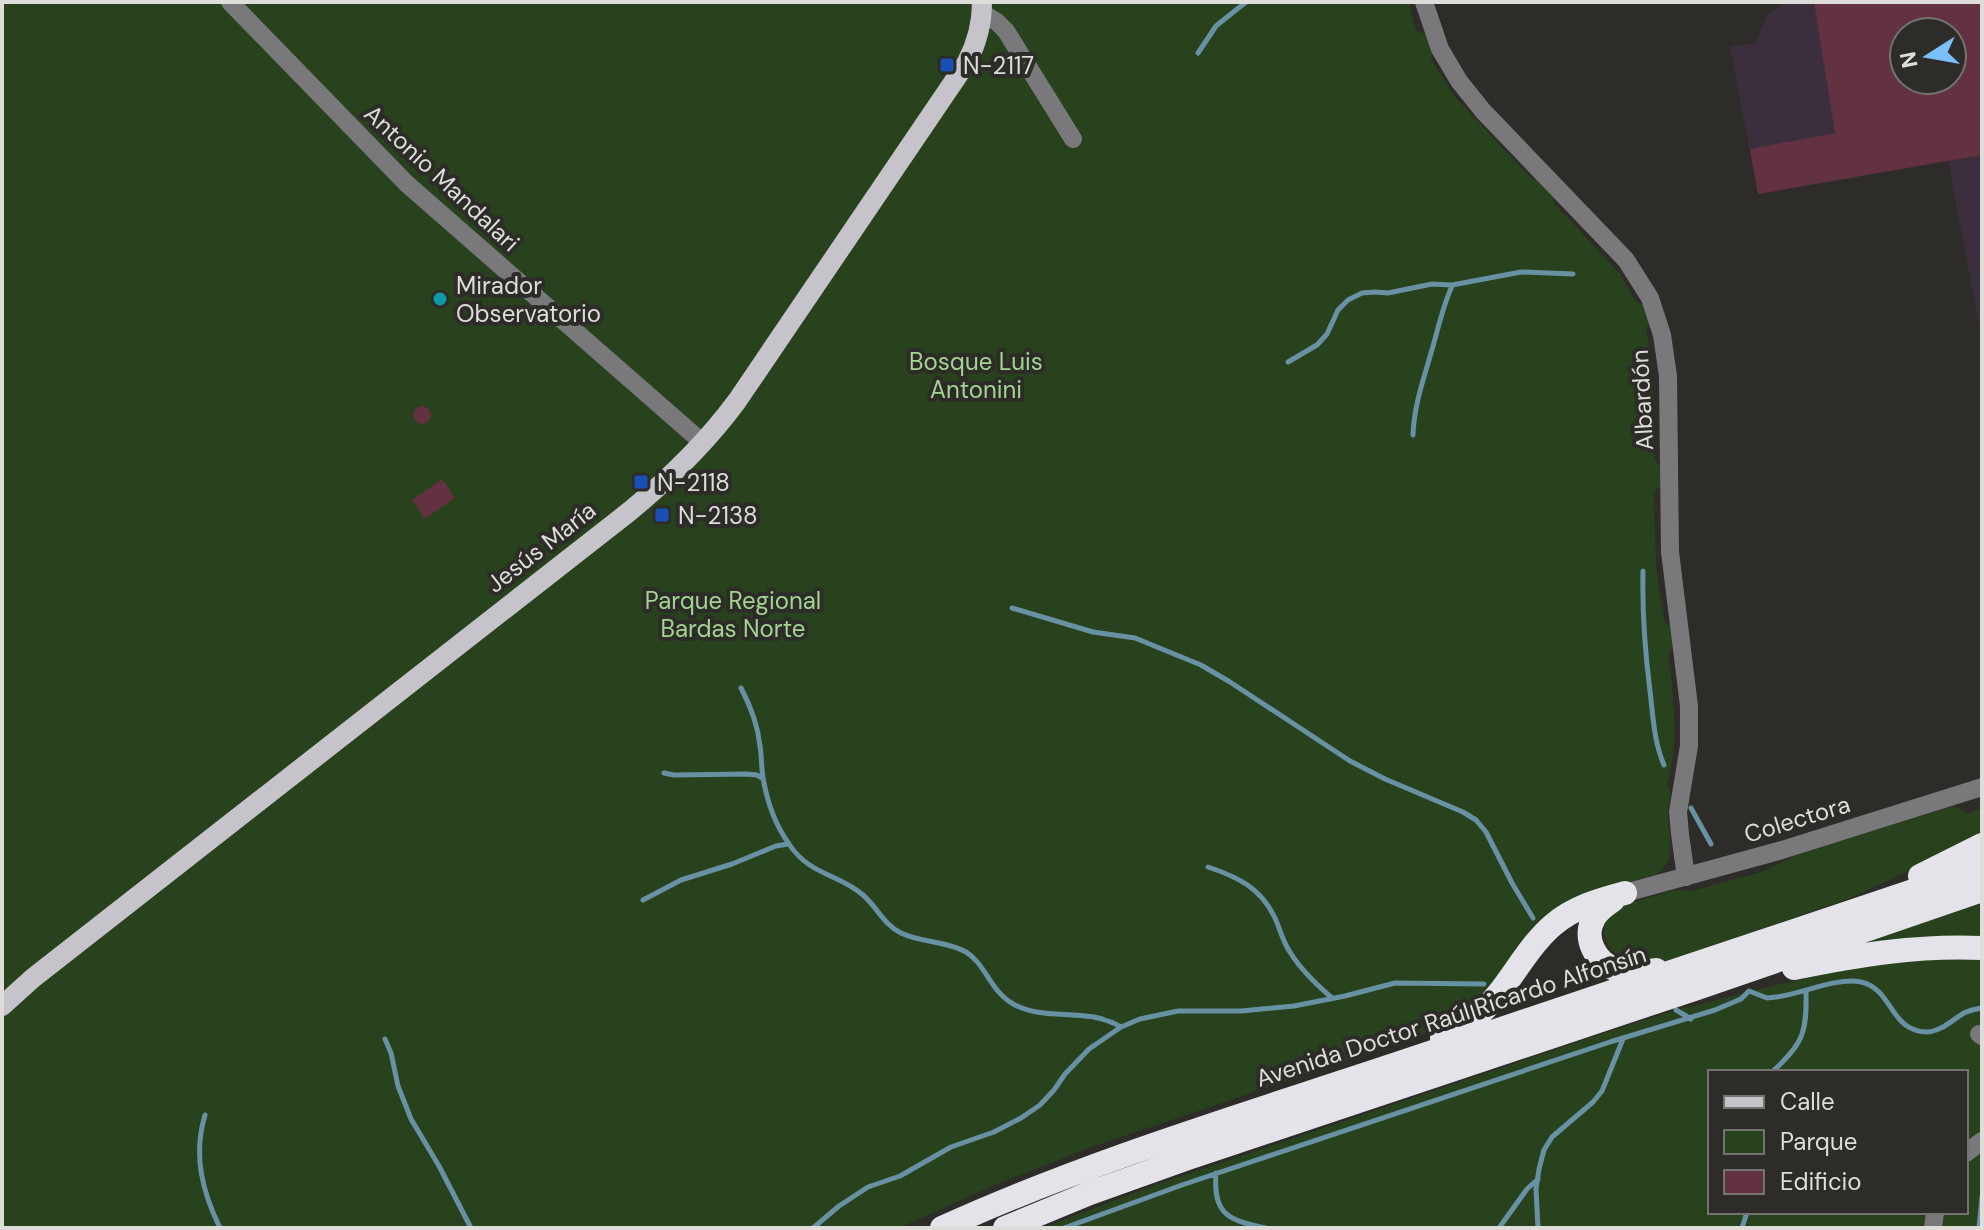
<svg xmlns="http://www.w3.org/2000/svg" width="1984" height="1230" font-family="'DM Sans',sans-serif">
  <rect width="100%" height="100%" fill="#2e2c28"/>
  <path fill="#3b2f3d" fill-rule="evenodd" d="M1788,2H1982V340L1948,160L1758,194L1730,47L1755,43L1768,14ZM1904,32H1952V80H1904Z"/>
  <path fill="#27421d" fill-rule="evenodd" d="M2,2H1409L1416,31L1425,34L1433,50L1431,59L1455,97L1532,179L1541,178L1552,190L1554,203L1620,274L1636,302L1644,305L1650,321L1646,329L1653,371L1654,458L1661,468V485L1654,492L1656,567L1664,620L1672,628L1674,645L1668,654C1674,696 1679,744 1667,785L1671,791C1670,797 1668,803 1668,810C1667,831 1679,862 1655,875L1600,891L1468,1016L1391,1046L1094,1146L992,1186L899,1228H2Z
    M1954,806L1967,814L1982,809V837L1848,899L1662,963L1621,959L1610,948L1606,941L1604,934L1605,921L1613,911L1627,904L1674,890L1692,891L1761,872L1803,852Z
    M1982,903V943L1835,952Z
    M1982,952V1228H1042L1152,1186L1604,1033L1676,1010L1857,965ZM1710,1072H1966V1212H1710Z"/>
  <g fill="none" stroke-linecap="round" stroke-linejoin="round">
    <path stroke="#6891a3" stroke-width="5" d="M1198,53L1216,26L1246,2
      M1288,362L1317,345L1327,334L1338,310L1348,300L1362,293L1375,292L1388,293L1432,284L1452,285L1521,272L1573,274
      M1413,435C1414,406 1423,381 1431,353C1438,330 1442,308 1452,286
      M1643,571C1642,612 1645,651 1650,691C1653,716 1654,742 1664,765
      M1012,608L1093,632L1135,638L1201,665L1230,682L1350,761L1385,779L1463,812L1476,820L1486,832L1512,883L1533,918
      M741,688C750,705 758,727 760,746C762,758 761,770 764,783C768,804 776,826 789,844C810,876 838,873 863,895C877,907 884,925 901,933C922,943 947,941 966,952C986,964 990,992 1015,1005C1049,1022 1085,1006 1121,1027
      M664,773L674,775L747,774L757,775L762,778
      M1691,808L1711,844
      M1208,867C1238,877 1261,888 1275,918C1280,929 1283,942 1290,952C1300,969 1317,985 1332,998
      M643,900L681,880L732,864L776,846L788,844
      M1676,1010L1691,1019
      M385,1039L391,1053L398,1086L411,1119L439,1166L471,1228
      M1772,1072C1803,1044 1807,1033 1806,991
      M205,1115C193,1155 202,1191 220,1228
      M1216,1173C1213,1216 1229,1220 1266,1228
      M813,1228L839,1206L868,1187L900,1176L951,1147L994,1132L1021,1118L1040,1105L1054,1090L1065,1074L1089,1049L1121,1027L1140,1019L1178,1011H1241L1294,1006L1345,996L1395,983L1484,984
      M1064,1228L1182,1185L1610,1042L1715,1010L1741,999L1749,991L1767,998L1776,997C1802,994 1836,977 1861,982C1893,989 1890,1031 1926,1032C1941,1032 1952,1020 1964,1013C1970,1010 1976,1009 1982,1008
      M1499,1228L1527,1189L1538,1179
      M1538,1228L1536,1189L1539,1169L1544,1150L1552,1137L1593,1102L1602,1091L1623,1039
      M1742,1228L1747,1212
      M1979,1228L1982,1197"/>
  </g>
  <path fill="#623142" fill-rule="evenodd" d="M1814,2H1982V155L1758,194L1750,149L1835,133ZM1904,32H1952V80H1904Z
    M413 415a9 9 0 1 1 18 0a9 9 0 1 1-18 0Z
    M442,479L455,498L425,519L412,500Z"/>
  <g fill="none" stroke-linecap="round" stroke-linejoin="round">
    <path stroke="#79787b" stroke-width="18" d="M230,2L407,184L703,443
      M1424,2L1440,49L1459,81L1483,111L1626,260L1650,298L1662,335L1668,376L1670,552L1689,706V746L1678,812L1680,834L1686,877
      M982,13L997,22L1006,31L1073,139
      M1625,893L1782,850L1982,787
      M1979,1034L1982,1036
      M1966,1153L1982,1141
      M1933,1228L1935,1212"/>
    <path stroke="#c6c4ca" stroke-width="20" d="M2,1006L33,978L630,511C670,478 706,443 737,401L967,62C977,43 982,24 982,2"/>
    <path stroke="#e4e3e9" stroke-width="24" d="M1920,876L1982,845
      M1613,900C1606,905 1598,910 1594,918C1582,938 1596,963 1617,970C1630,973 1643,972 1656,970
      M1794,968C1857,955 1918,945 1982,948
      M1442,1038C1465,1027 1484,1013 1499,993C1517,970 1531,944 1553,925C1574,907 1599,900 1625,893
      M942,1228C1089,1161 1244,1115 1397,1064C1592,999 1787,933 1982,868
      M1005,1228L1090,1193L1188,1158L1694,989L1982,890"/>
  </g>
  <g fill="#1a4fb4" stroke="#2e2c28" stroke-width="3">
    <rect x="939" y="57" width="16" height="16" rx="4"/>
    <rect x="633" y="474" width="16" height="16" rx="4"/>
    <rect x="654" y="507" width="16" height="16" rx="4"/>
  </g>
  <circle fill="#0f9aa8" stroke="#2e2c28" stroke-width="3" cx="440" cy="299" r="8"/>
  <g text-anchor="middle" dominant-baseline="central" stroke-width="8" stroke-linejoin="round" paint-order="stroke">
    <g font-size="24" fill="#deddda" stroke="#2e2c28" text-anchor="start">
      <text x="963" y="65">N-2117</text>
      <text x="456" y="285">Mirador<tspan x="456" dy="28">Observatorio</tspan></text>
      <text x="657" y="482">N-2118</text>
      <text x="678" y="515">N-2138</text>
    </g>
    <g font-size="24" fill="#deddda" stroke="#2e2c28">
      <text transform="translate(442 178) rotate(43)">Antonio Mandalari</text>
      <text transform="translate(1642 400) rotate(-93)">Albardón</text>
      <text transform="translate(541 547) rotate(-38)">Jesús María</text>
      <text transform="translate(1797 819) rotate(-17)">Colectora</text>
      <text transform="translate(1451 1016) rotate(-18)">Avenida Doctor Raúl Ricardo Alfonsín</text>
    </g>
    <g font-size="24" fill="#a2d492" stroke="#2e2c28">
      <text x="976" y="361">Bosque Luis<tspan x="976" dy="28">Antonini</tspan></text>
      <text x="733" y="600">Parque Regional<tspan x="733" dy="28">Bardas Norte</tspan></text>
    </g>
  </g>
  <rect width="1984" height="1230" fill="none" stroke="#deddda" stroke-width="8"/>
  <rect x="1708" y="1070" width="260" height="144" fill="#2e2c28" stroke="#74736f" stroke-width="2"/>
  <rect x="1724" y="1096" width="40" height="12" fill="#c6c4ca" stroke="#74736f" stroke-width="2"/>
  <text x="1780" y="1110" font-size="24" fill="#deddda">Calle</text>
  <rect x="1724" y="1130" width="40" height="24" fill="#27421d" stroke="#74736f" stroke-width="2"/>
  <text x="1780" y="1150" font-size="24" fill="#deddda">Parque</text>
  <rect x="1724" y="1170" width="40" height="24" fill="#623142" stroke="#74736f" stroke-width="2"/>
  <text x="1780" y="1190" font-size="24" fill="#deddda">Edificio</text>
  <g transform="translate(1928 56) rotate(259)"><circle r="38" fill="#2e2c28" stroke="#74736f" stroke-width="2"/>
  <path d="M0-6L14 30L0 20L-14 30Z" fill="#7abff8"/>
  <text y="-12" font-size="22" font-weight="bold" text-anchor="middle" fill="#deddda">N</text>
  </g>
</svg>
